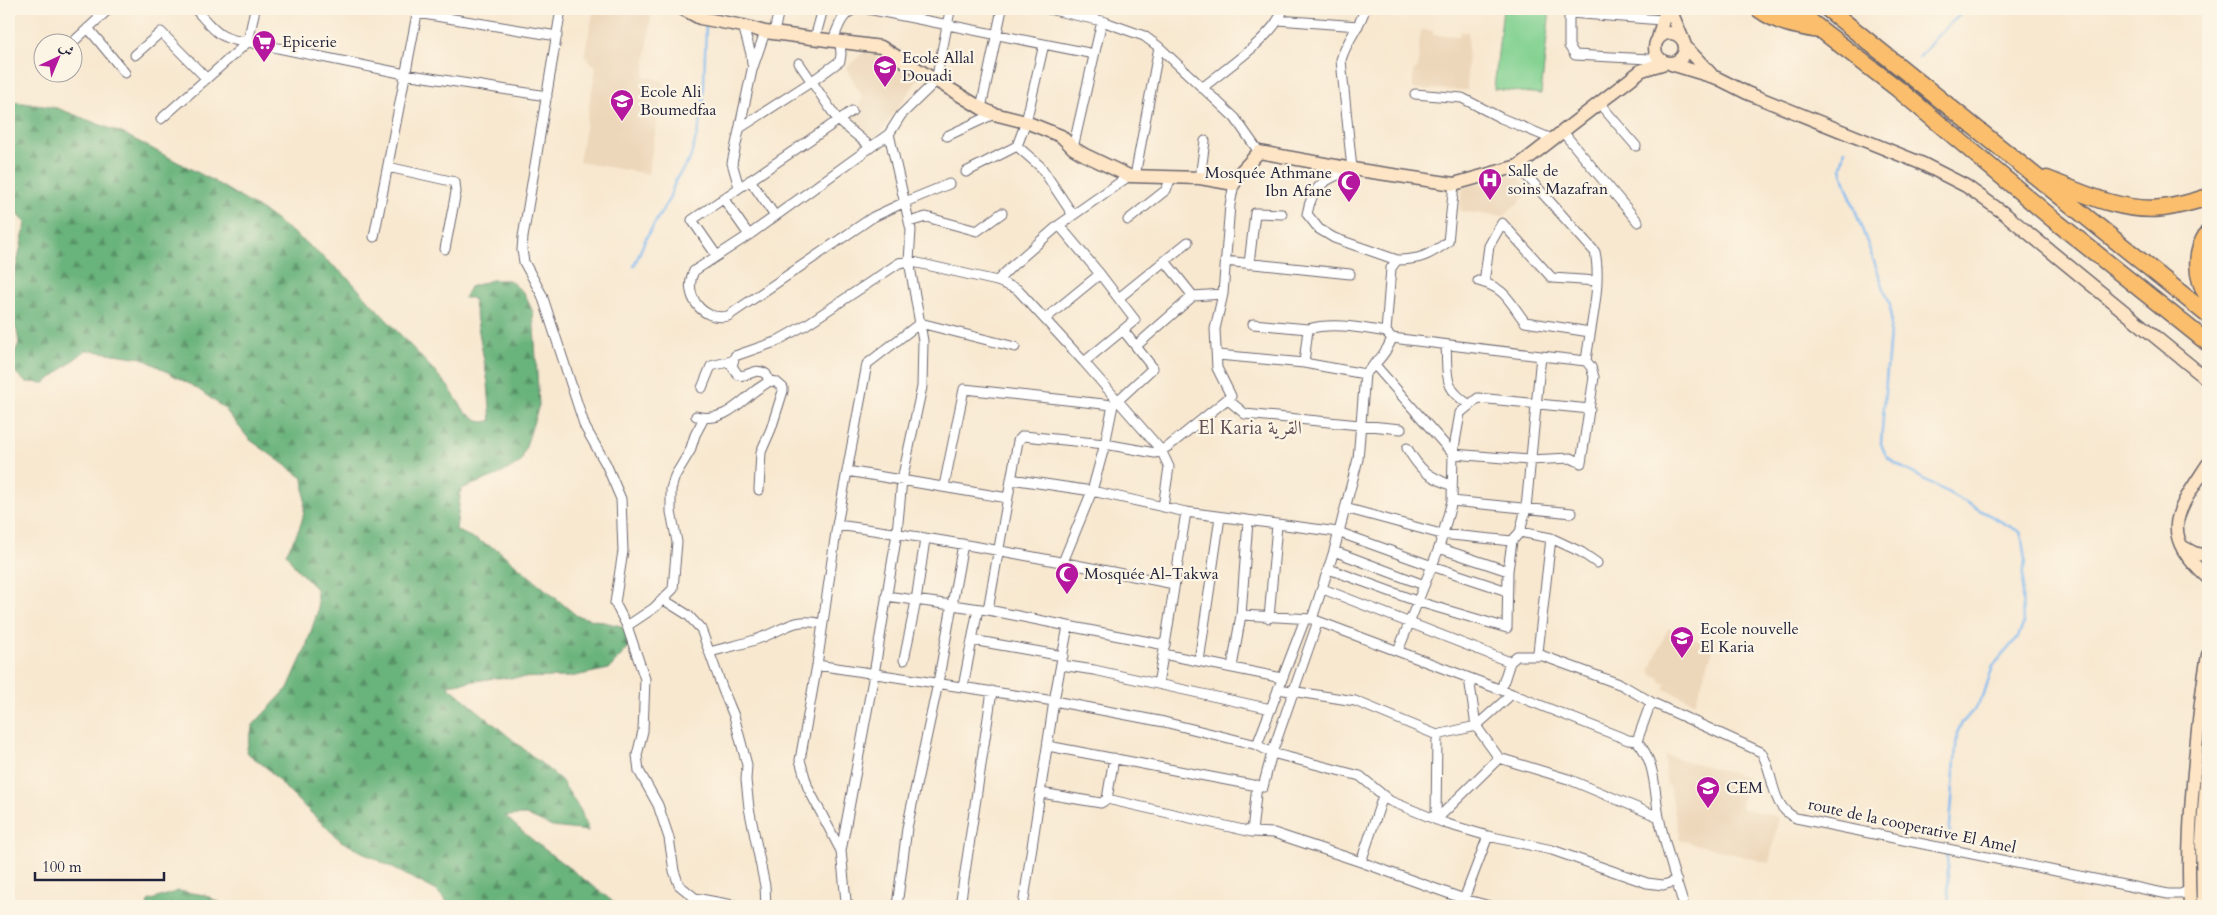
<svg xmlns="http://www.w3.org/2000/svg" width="2217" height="915" font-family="Cardo,Amiri,serif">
  <defs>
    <pattern id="forest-firs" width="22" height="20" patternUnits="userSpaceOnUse" patternTransform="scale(1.25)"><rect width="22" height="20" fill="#69b37b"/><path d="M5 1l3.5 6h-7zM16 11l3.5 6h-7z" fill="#569166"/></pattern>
  </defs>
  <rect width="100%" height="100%" fill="#fcf5e5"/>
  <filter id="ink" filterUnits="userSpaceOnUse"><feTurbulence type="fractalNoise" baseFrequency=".02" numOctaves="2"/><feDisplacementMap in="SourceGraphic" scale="10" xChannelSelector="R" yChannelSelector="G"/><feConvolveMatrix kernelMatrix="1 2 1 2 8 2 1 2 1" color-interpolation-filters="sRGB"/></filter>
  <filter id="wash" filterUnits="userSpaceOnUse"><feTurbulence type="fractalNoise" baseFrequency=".0096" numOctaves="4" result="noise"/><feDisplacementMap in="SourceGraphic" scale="20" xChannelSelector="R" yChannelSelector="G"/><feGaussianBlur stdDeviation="1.12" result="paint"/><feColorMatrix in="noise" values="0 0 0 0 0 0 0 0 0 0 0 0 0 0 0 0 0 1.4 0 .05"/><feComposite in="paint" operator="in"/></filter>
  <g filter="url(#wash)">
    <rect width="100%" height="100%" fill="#f8e8d0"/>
    <path fill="#edd7ba" d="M594,9H652L644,76L664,82L648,174L579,162L596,67L584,56Z
      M1420,30L1433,31V35L1460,36V32H1468L1467,90L1413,89V72L1418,68Z
      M867,52L879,57L877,64L887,68L890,64L907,75L911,70L920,76L876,139L847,119L859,106L863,98L846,68L863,53Z
      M1515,173L1531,191L1504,216L1459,211L1463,188Z
      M1668,628L1714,647L1695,703L1664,689L1666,684L1659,682L1660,678L1651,674L1652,672L1650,670Z
      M1665,755L1748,777L1741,808L1779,817L1769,863L1680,840L1670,788L1666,782Z"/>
    <path fill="url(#forest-firs)" stroke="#466a5b" d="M9,101L57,108L124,134L210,179L263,211L296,235L348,278L447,385L466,413L482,422L491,421L488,383L473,298H464L470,287L492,280H509L524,293L533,312L539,405L521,462L498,475L461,489L456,530L498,550L577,616L621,626L635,640L609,669L570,677L495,678L447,685L561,780L581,811L588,831L552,827L526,815L505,816C540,849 581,875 618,906H450L437,891L341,841L291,794L267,768L246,752L253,725L288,688L305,650L318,610L316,589L295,567L286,553C304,523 307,513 303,478L249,439L224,408L195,387L142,358L86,350L45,383L25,382L9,366L19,343L17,331L9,315V289L14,276L26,223L9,205Z
      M178,891L205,895L226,906H147L148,901Z"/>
    <path fill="#82d191" stroke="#527a66" d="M1503,9H1550L1541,94L1494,89Z"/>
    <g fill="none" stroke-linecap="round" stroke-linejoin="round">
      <path stroke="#7fb9f0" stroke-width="2.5" d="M706,16L707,9
        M1919,58L1936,37L1966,9
        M1845,150L1841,168L1846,185L1890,305L1891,319L1881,443C1884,454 1888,459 1898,465L2009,526L2020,532L2022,539L2025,560L2022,592L2023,625L2018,637L1993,666L1983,697L1977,706L1962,723L1957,733L1949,839
        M634,266L646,238L669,199L676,179L690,159L703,113L706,24
        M1947,853L1949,906"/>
    </g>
  </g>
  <g filter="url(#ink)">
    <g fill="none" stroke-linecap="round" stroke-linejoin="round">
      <g stroke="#6d676f" stroke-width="11">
        <path id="street" d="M92,9L101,16
          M195,9C214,29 218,40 248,42L405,74L547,96
          M561,9L523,237L522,250L524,262L542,295L585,427L606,464L621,499L623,551L615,603L627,626L645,679L643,731L637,755L639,771L658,805L669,838L674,871L679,885L695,898L738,906
          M868,9L1094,54
          M1048,9L1102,21L1144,36L1159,47L1235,118L1259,152
          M1365,9C1360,27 1346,41 1341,60L1352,169C1325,180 1313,183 1307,214L1319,229L1334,238L1397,260
          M1569,9V46L1575,55L1649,59
          M417,13L557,36
          M1569,13L1662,20
          M1278,20L1358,26
          M743,26L751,54L752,64
          M88,28L125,73
          M774,33L779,9
          M815,38L823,9
          M833,40C838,28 842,12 856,9
          M72,43L109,9
          M1044,44L1026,122L1017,146L1041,167L1073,215
          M135,55L161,32L206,78
          M799,63L838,120L871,147
          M1202,88C1224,70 1276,35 1283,9
          M1415,94L1462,98L1501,118L1552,139
          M1599,103L1636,146
          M981,108L1002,9
          M161,119L248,42L255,9
          M740,128L811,82L840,61L841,54L840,42
          M1562,131L1638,222
          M889,134L749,235L694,271C682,294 702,322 728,316L873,217L905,202L949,184
          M947,136L994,114
          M1073,148L1102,21
          M1518,166L1595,252C1602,284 1590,328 1586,361L1541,356
          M388,167L455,182L456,192L445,249
          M966,172L1017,146
          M1135,176L1159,47
          M1200,178L1205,141
          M750,180L775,216
          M739,187L732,163L752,70L765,32
          M723,198L749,235
          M1128,220L1166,190L1171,178
          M909,222L926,217L977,231L1002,213
          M374,237L418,9
          M717,256L692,220L852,111
          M1165,261L1193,296L1223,294
          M1225,261L1350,274
          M1249,264L1255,213L1282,214
          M1100,274L1135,320L1123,330
          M997,281L1012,266L1059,225L1129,176
          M1478,281C1506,288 1508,300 1525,322L1590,332
          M1484,283L1489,246L1502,223L1552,278L1597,281
          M1120,297L1188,242
          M1045,319L1100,274L1059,225
          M1253,324L1308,329L1304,363
          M1308,329C1333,322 1361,328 1386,332
          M1446,345C1448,375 1442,388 1470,405
          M1136,346L1193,296
          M1218,355L1304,363L1365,374
          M1084,362L1123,330L1153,368L1113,405L1105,444L1092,491L1186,512L1338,532L1432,566L1507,591
          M1374,364L1453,454L1529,460L1571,458L1581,463L1594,377L1591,367L1586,361
          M702,388L711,366L732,361
          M1227,399L1245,414L1401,429
          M696,416C723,423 737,405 756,390C760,387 765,385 769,381L766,374C754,366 749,378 738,375L732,366L735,356L775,342L807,324L899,263L909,261L997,281L1017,289L1084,362L1161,450L1169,467L1163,507
          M1407,448C1421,472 1427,475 1452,486
          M847,471L1008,498
          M1011,479L1092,491L1063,562
          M944,486L964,389L1113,405
          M759,490L761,452L771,429L783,391V388L776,382L769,381
          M1452,501L1572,513
          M1345,508L1441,534L1512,541
          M837,525C950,540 1062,562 1174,584
          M1520,532L1551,538L1538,652L1543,656L1622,685L1651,702L1761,752C1775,773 1769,806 1796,818L2168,894H2181L2189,890
          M1551,538L1581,552L1597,563
          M1439,548L1508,571
          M1334,551L1424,585
          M1329,569L1419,602L1507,628L1508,571L1512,541L1520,532L1526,508L1541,356L1392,338
          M1323,589L1510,662L1517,656H1543
          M886,596L988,610
          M664,600L688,615L701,629L723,690L734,716L747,765L746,780L749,808L765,886L766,906
          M1241,615L1312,619L1512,694
          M1269,618L1277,525
          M1312,619L1334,551L1358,459L1365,374C1377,362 1386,354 1392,338L1386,332L1391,268L1397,260C1420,260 1429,255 1448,242L1454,184
          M627,626L654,608L673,589L677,542L671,512V489L675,476L690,451L695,435L704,418
          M1068,626L1165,645L1186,512
          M972,640L1063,656
          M1398,651L1439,548L1452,501L1453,454L1460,413L1478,398L1590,409
          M710,652C727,647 746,644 763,637C789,627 794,617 823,624
          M1163,654L1282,678
          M904,660L916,601L925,539
          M1199,661L1220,517
          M817,665L1054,701L1164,722L1257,745L1272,753L1360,776L1390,801L1447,824L1488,836L1552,850L1647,883L1663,885L1677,881
          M1061,665L1094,670L1271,709
          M1232,667L1241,615L1248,521
          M1469,678L1476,726
          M1158,684L1164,650
          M963,687L978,609
          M1278,689L1355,701L1437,735L1476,726L1499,758L1568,779L1659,817
          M1501,690L1510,662
          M1651,702L1637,741C1656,762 1654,790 1659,817C1665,847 1675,877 1684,906
          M1476,726L1512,694L1628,740L1637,741
          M1257,745L1305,619
          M1048,746L1263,787L1272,753L1318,621
          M1114,758L1107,799L1252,832L1274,833L1361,862
          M1041,793L1101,803L1107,799
          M1383,796L1361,862L1464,899L1490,906
          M1436,820L1499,758
          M1436,820L1437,735
          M1252,832L1257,785
          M841,851L874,674L897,533L902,480L922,387L923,341L909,261L911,230L889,134L901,115L936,81L950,11
          M1464,899L1488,836
          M850,906L846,901L841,851L808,788L800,760L817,665L837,525L867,364L920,323L1015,347
          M897,906L907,828L938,683L963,544
          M960,906L992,691
          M1023,906L1054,701L1068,626L988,610L1018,441L1023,436L1034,437L1105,444L1155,453L1169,446L1231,396L1217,368L1215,329L1223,294L1230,205L1234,184"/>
      </g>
      <g stroke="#6d676f" stroke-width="15">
        <path id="secondary" d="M683,9L700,18L743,26L765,32L881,47L981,108L994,114L1026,122L1061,136L1073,148L1085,155L1129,176L1200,178L1234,184L1236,177L1259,152L1352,169L1454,184L1518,166L1642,70L1665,63
          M1670,9L1683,40
          M1655 48a15 15 0 1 1 30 0a15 15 0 1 1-30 0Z
          M1658,39L1666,9
          M1685,46L1711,74
          M1671,64L1717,78L1747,93L1923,164L1966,186L2005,214L2208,380
          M2208,464C2177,512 2157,532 2208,578
          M2183,547L2194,553L2208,556
          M2190,906C2187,854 2191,802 2196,750C2199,718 2202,687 2208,655
          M2203,906L2202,842L2208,755"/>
      </g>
      <g stroke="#6d676f" stroke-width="19">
        <path id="highway" d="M1759,9C1778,23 1796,26 1819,30
          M1794,9L1898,89L2054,220L2208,343
          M1828,9L2208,315
          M2047,179C2082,193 2123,213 2163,208C2178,206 2193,202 2208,197
          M2208,233C2194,252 2196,278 2208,297"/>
      </g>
      <use href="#street" stroke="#fff" stroke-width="9"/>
      <use href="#secondary" stroke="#fde5c5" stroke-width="12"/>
      <use href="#highway" stroke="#fabe6d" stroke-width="16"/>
    </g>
  </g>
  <defs>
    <g id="supermarket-pin" transform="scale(1.25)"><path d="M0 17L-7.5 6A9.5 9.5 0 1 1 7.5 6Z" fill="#b5179e" stroke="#fcf5e5"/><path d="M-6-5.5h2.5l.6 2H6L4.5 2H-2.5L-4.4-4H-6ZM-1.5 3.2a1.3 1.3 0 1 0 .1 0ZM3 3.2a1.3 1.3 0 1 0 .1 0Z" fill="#fff"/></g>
    <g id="school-pin" transform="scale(1.25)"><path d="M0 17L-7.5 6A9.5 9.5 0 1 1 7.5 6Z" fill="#b5179e" stroke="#fcf5e5"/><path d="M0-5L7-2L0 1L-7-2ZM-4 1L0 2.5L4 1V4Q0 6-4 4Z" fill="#fff"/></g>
    <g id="hospital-pin" transform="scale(1.25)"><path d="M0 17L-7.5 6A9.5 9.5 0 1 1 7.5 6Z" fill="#b5179e" stroke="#fcf5e5"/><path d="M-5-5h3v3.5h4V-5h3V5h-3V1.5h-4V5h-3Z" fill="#fff"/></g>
    <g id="mosque-pin" transform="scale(1.25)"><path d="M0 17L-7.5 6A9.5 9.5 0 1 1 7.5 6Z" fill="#b5179e" stroke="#fcf5e5"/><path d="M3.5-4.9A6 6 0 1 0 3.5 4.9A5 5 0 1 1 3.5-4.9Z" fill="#fff"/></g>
  </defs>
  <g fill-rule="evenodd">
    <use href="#supermarket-pin" x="264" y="42"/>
    <use href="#school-pin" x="885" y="67"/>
    <use href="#school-pin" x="622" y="101"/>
    <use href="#hospital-pin" x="1490" y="180"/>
    <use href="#mosque-pin" x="1349" y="182"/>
    <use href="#mosque-pin" x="1067" y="574"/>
    <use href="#school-pin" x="1682" y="638"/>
    <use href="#school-pin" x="1708" y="788"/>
  </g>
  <g text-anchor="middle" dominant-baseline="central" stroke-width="4.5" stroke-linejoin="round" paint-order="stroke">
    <g font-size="16" fill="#22223b" stroke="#fcf5e5" text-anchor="start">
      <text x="282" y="42">Epicerie</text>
      <text x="902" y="58">Ecole Allal<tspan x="902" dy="18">Douadi</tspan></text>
      <text x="640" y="92">Ecole Ali<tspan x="640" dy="18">Boumedfaa</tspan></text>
      <text x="1508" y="171">Salle de<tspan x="1508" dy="18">soins Mazafran</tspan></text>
      <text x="1332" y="173" text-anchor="end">Mosquée Athmane<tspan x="1332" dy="18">Ibn Afane</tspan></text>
      <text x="1084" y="574">Mosquée Al-Takwa</text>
      <text x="1700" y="629">Ecole nouvelle<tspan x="1700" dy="18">El Karia</tspan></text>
      <text x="1726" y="788">CEM</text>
    </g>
    <g font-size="16" fill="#22223b" stroke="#fcf5e5">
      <text transform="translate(1912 826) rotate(12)">route de la cooperative El Amel</text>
    </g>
    <g font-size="19" fill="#645158" stroke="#fcf5e5">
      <text x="1250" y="428">El Karia القرية</text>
    </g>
  </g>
  <rect width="2217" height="915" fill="none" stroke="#fcf5e5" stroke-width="30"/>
  <g transform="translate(58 58) rotate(44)"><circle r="24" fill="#fcf5e5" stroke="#a5a1a1"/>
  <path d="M0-4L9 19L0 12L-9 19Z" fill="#b5179e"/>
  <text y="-8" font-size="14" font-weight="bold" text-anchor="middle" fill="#22223b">ش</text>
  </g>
  <path d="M35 872v8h129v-8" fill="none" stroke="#22223b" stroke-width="2.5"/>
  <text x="42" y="872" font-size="15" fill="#22223b" stroke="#fcf5e5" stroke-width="4" paint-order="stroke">100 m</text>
</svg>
